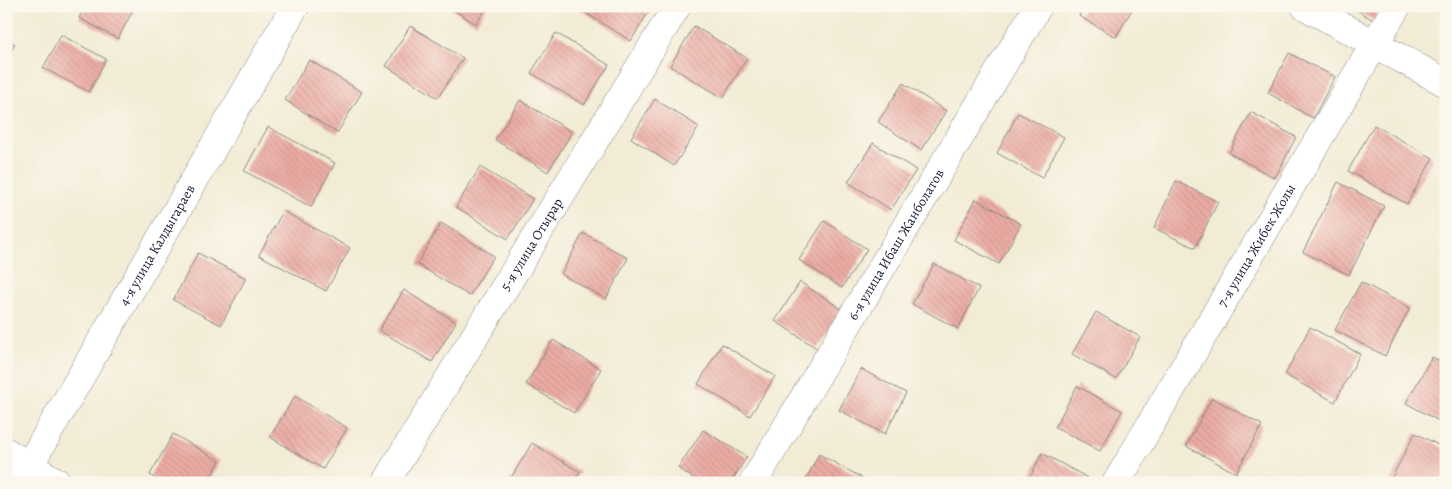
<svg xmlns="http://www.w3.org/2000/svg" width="1452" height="489" font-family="Alegreya,serif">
  <defs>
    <pattern id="building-back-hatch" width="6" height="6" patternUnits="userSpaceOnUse" patternTransform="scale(1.25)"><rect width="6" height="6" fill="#ebaca4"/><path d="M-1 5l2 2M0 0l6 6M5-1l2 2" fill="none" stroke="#c9948e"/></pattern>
  </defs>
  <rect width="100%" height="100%" fill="#fbf7ec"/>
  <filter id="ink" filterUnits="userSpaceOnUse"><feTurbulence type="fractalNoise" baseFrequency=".02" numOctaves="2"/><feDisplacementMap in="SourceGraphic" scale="10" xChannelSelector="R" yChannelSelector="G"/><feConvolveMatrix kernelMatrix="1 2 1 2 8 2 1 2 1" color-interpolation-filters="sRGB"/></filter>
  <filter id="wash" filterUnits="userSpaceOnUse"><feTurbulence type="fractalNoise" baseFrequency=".0096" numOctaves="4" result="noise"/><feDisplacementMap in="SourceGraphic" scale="20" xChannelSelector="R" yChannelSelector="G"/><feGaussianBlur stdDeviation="1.12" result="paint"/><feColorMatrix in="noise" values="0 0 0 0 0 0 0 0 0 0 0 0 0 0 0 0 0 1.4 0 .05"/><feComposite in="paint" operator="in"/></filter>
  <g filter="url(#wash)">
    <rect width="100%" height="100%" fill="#f2ecd5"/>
    <g id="blocks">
      <path fill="url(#building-back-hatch)" d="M85,6H135L118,39L79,18Z
        M447,6H488L476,24Z
        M580,6H652L631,41L579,9Z
        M1084,6H1134L1116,37L1079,16Z
        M1350,6H1382L1373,20Z
        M410,26L463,58L438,98L386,66Z
        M694,26L747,58L723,98L670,66Z
        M556,33L609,65L584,105L531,73Z
        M61,35L106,59L89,92L43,68Z
        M6,39L15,44L6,60Z
        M1289,53L1335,77L1313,118L1268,93Z
        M309,60L362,92L337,133L285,100Z
        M903,83L946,111L921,150L878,122Z
        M655,99L699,127L674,166L631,138Z
        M520,100L572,132L548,172L495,140Z
        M1251,112L1296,137L1275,178L1229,153Z
        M1018,113L1064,137L1042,178L997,153Z
        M1374,125L1433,158L1407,204L1348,171Z
        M268,127L335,163L311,207L244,171Z
        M873,143L916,170L891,210L848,182Z
        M480,167L533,199L508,239L456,207Z
        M1176,181L1218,202L1195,248L1154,228Z
        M1338,182L1384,206L1349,275L1303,252Z
        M976,199L1021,224L999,264L954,240Z
        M283,211L350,248L326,291L259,255Z
        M824,221L867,249L842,288L799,260Z
        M441,223L494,256L469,296L417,264Z
        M583,233L628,258L606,299L561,274Z
        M198,253L246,278L221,325L173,300Z
        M934,264L979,288L958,329L912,304Z
        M800,282L843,310L818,349L775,321Z
        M1361,282L1410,308L1385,356L1335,330Z
        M404,290L456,322L432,362L379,330Z
        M1096,312L1140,337L1116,379L1072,354Z
        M1310,327L1360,354L1335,402L1285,375Z
        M553,340L601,369L574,413L526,384Z
        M722,344L775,376L750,416L698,384Z
        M1432,357L1446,365V425L1406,403Z
        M861,369L906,393L885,434L839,410Z
        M1077,386L1122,411L1100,451L1055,427Z
        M295,396L347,428L323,469L270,437Z
        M1212,398L1262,425L1236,473L1186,446Z
        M703,430L747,457L730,483H701L678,468Z
        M1415,433L1446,449V483H1392L1390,481Z
        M173,434L220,461L207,483H162L150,475Z
        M532,443L580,472L573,483H508Z
        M1042,453L1088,478L1085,483H1027Z
        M819,454L864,479L862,483H804Z"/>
    </g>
  </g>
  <g filter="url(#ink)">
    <use href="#blocks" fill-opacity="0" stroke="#8a8788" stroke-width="1"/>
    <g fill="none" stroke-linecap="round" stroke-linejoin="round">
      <g stroke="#8a8788" stroke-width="29">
        <g id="minor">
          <path d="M1305,6L1446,83"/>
          <path d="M6,452L58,483"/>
          <path id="s1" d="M19,483L295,6"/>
          <path id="s2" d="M385,483L677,6"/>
          <path id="s3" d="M753,483L1038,6"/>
          <path id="s4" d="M1116,483L1397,6"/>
        </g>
      </g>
      <use href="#minor" stroke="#fff" stroke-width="28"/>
    </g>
  </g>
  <g text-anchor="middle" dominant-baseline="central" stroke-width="4.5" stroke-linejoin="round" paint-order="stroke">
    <g font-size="14" fill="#22223b" stroke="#fbf7ec">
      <text stroke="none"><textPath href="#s3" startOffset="278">6-я улица Ибаш Жанболатов</textPath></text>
      <text stroke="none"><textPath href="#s4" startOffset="276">7-я улица Жибек Жолы</textPath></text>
      <text stroke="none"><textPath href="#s1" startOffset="275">4-я улица Калдыгараев</textPath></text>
      <text stroke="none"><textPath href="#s2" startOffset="280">5-я улица Отырар</textPath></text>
    </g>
  </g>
  <rect width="1452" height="489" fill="none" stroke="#fbf7ec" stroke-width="25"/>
</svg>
